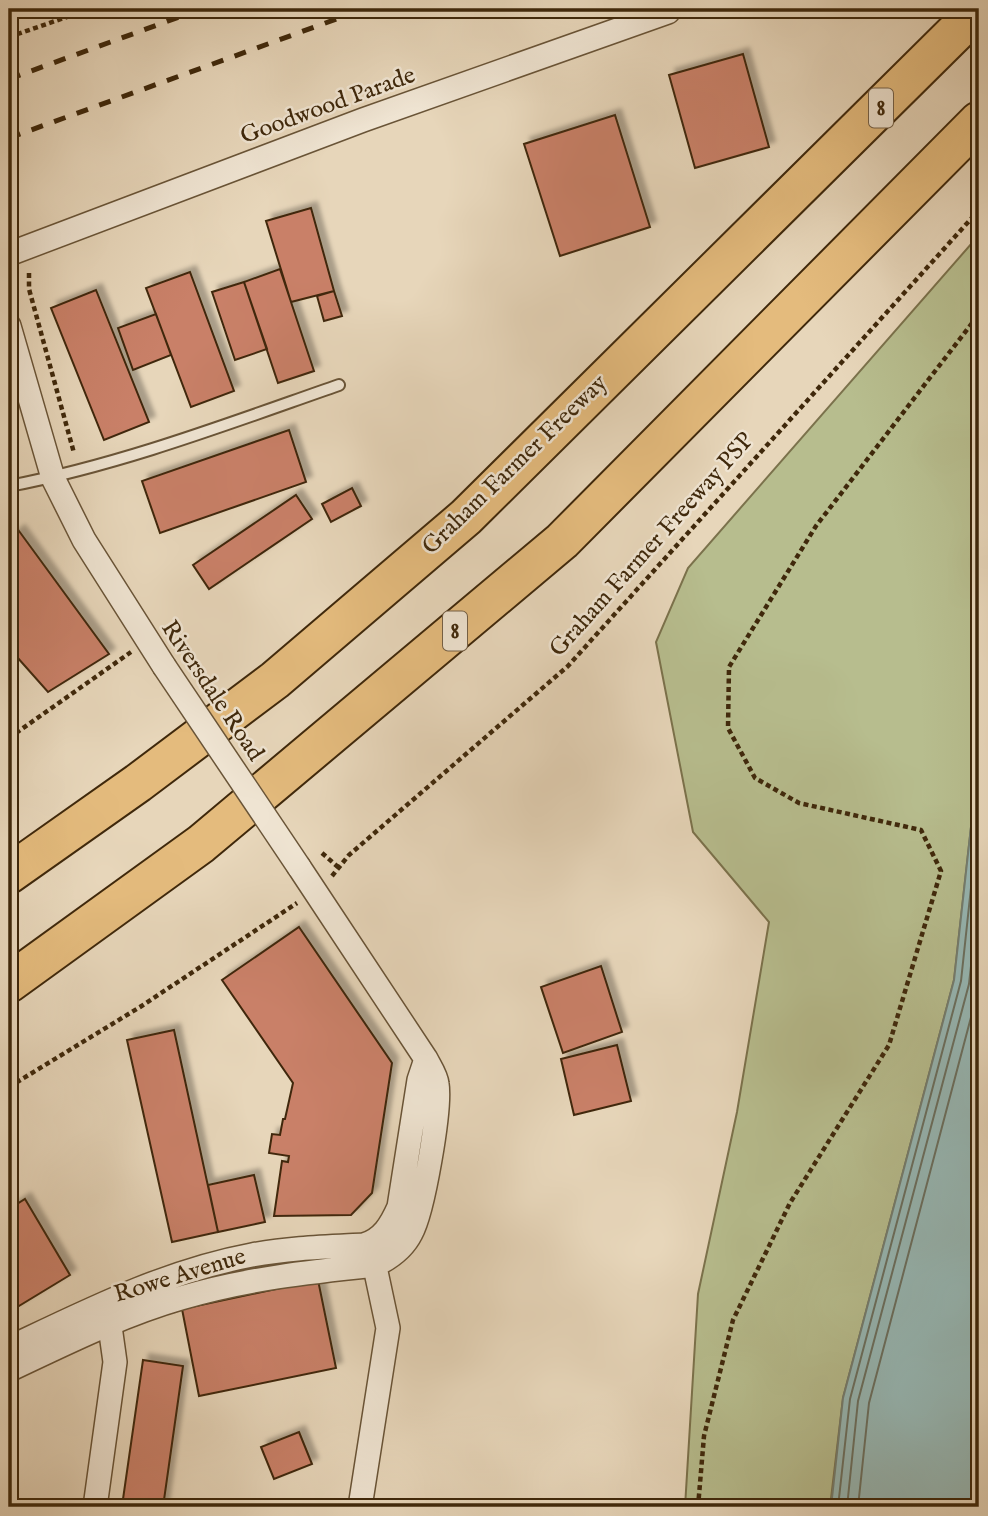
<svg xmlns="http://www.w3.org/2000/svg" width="988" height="1516" font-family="'IM FELL English',serif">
  <defs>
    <filter id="shadow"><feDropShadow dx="6" dy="-6" stdDeviation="2" flood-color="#0004"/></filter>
  </defs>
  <rect width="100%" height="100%" fill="#e7d6ba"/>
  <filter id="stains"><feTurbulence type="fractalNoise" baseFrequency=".00286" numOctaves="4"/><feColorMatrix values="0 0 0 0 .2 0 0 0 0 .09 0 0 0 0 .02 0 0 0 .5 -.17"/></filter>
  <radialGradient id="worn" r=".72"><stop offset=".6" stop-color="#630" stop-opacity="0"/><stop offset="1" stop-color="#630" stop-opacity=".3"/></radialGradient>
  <path fill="#b7bd8e" stroke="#7b724c" stroke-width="2" d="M979,235V789L973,809L954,980L843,1398L830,1507H685L698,1294L737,1112L769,922L693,832L656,642L688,568Z"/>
  <path fill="#97b8b5" stroke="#747e71" stroke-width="2" d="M979,789V1507H831L843,1398L954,980L973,809Z"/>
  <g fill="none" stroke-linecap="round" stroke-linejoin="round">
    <path stroke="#6b7060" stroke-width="2" d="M838,1507L850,1399L961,981L979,813
      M847,1507L858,1401L969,984L979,893
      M858,1507L869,1403L979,987"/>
  </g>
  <path fill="#c98067" stroke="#3f280b" stroke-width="2" filter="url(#shadow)" d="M743,54L769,147L695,168L669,75Z
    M615,115L650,227L560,256L524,144Z
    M311,208L334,291L291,302L266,221Z
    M280,269L314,371L278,383L244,282Z
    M190,272L234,391L191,407L146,288Z
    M244,282L267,349L235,360L212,292Z
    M96,290L149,422L104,440L51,308Z
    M334,291L342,316L324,321L317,296Z
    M156,314L171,355L133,370L118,328Z
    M289,430L306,482L160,533L142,481Z
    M352,488L361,506L331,522L322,504Z
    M296,495L312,519L209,589L193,565Z
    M19,531L109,654L48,692L9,648V539Z
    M299,927L392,1063L372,1193L351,1215L274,1216L282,1161L288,1162L289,1156L269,1153L272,1134L280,1135L283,1119H285L293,1083L222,980Z
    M601,966L622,1032L563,1053L541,987Z
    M174,1030L218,1232L172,1242L127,1040Z
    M617,1045L631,1101L574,1115L561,1059Z
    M254,1175L265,1222L218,1232L208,1185Z
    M25,1199L70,1275L9,1312V1209Z
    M318,1280L336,1368L199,1396L182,1309Z
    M143,1360L183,1366L163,1507L122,1506Z
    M299,1432L312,1464L274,1479L261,1447Z"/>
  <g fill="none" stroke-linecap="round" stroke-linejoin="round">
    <g stroke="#695437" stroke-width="14">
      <path id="service" d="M9,486C123,464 230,423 339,385"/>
    </g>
    <g stroke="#695437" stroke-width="26">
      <path id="minor" d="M9,254L363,120L668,12
        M9,326L53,478L84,540L164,666
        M9,1348C87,1311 166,1271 252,1255C289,1248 326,1247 364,1245C383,1239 391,1225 399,1207L419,1080L426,1059
        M9,1370C64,1344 122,1315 181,1298C245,1279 309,1272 375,1265C390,1258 403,1249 411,1233C423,1212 441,1108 437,1084C436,1075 430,1067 426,1059L299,867
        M95,1507L115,1362L108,1312
        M360,1507L388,1328L372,1253"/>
    </g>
    <g stroke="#3f280b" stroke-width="42">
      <path id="motorway" d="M9,874L138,783L275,680L466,517L979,9
        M9,983L201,844L562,541L979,121"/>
    </g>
    <path stroke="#3f280b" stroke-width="4.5" stroke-dasharray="5 3.5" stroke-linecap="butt" d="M9,37L90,9
      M29,273V289L74,453
      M9,738L131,652
      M322,853L338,867
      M332,876L349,855L568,666L979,210
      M9,1087L140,1007L297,903
      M698,1507L704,1436L733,1320L790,1203L889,1045L941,871L921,830L799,803L755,778L728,728L729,667L816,526L979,314"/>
    <use href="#service" stroke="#efe4d2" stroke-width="10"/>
    <use href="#minor" stroke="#efe4d2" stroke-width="23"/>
    <use href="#motorway" stroke="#e4bb7d" stroke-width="38"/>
    <path stroke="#3f280b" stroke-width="5" stroke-dasharray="12 12" stroke-linecap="butt" d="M9,79L201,9
      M9,138L364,9"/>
    <g stroke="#695437" stroke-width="26" stroke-linecap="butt">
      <path id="minor-bridge" d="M164,666L299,867"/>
    </g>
    <use href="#minor-bridge" stroke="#efe4d2" stroke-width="23"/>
  </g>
  <g text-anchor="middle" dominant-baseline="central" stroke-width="5" stroke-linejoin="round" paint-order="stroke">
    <g fill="#efe4d2" stroke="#746047" stroke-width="2">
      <rect x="869" y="88.5" width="24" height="39" rx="5"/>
      <rect x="443" y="611.5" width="24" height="39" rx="5"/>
    </g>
    <g font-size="23" font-weight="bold" fill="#3f280b">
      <text x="881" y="108">8</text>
      <text x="455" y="631">8</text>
    </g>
    <g font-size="24" fill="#3f280b" stroke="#efe4d2">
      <text transform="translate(328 106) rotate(-20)">Goodwood Parade</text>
      <text transform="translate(515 465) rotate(-44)">Graham Farmer Freeway</text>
      <text transform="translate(652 545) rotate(-48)">Graham Farmer Freeway PSP</text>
      <text transform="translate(212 691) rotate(56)">Riversdale Road</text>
      <text transform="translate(180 1276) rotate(-17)">Rowe Avenue</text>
    </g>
  </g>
  <rect width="988" height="1516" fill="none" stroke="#e7d6ba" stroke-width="35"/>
  <rect x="10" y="10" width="967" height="1495" fill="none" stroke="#3f280b" stroke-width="3.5"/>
  <rect x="18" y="18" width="953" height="1481" fill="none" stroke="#3f280b" stroke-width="2"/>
  <rect width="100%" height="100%" filter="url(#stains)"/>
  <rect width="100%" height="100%" fill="url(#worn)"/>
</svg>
